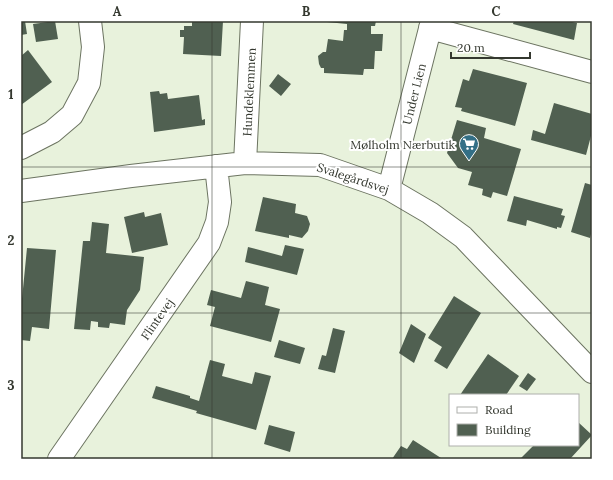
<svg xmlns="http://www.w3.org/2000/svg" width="613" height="480" font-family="Lora,serif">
  <rect width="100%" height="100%" fill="#e8f2dc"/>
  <path fill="#506051" d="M21,21H25L27,34L21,35Z
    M55,21L58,39L36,42L33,24Z
    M192,21H223L221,56L183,54L184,37H180V30H184V26H192Z
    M327,21H376L375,26H371V34H383L382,51H375L374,69H364L363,75L324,73V68H321L319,64L318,56L323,52H326L328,39L343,41L344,30H347V24L327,22Z
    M514,21H567L577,23L574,40L513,24Z
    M28,50L52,82L21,105V56Z
    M473,69L527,83L515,126L461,111L462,108L455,107L463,79L469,81Z
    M278,74L291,84L281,96L269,86Z
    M159,91L160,94L167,93L168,99L199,95L202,120L205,119V125L154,132L150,92Z
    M554,103L592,114V132L586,155L531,140L533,130L545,134Z
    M457,120L486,128L484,138L521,149L507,196L493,192L491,198L482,195L483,189L468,185L472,172L458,168L447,153Z
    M585,183L592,185V230L590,238L571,232Z
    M514,196L563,209L561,215L565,216L561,228L557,227V229L527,220L526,226L507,221Z
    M263,197L296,204L295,213L307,216L310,224L308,231L302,238L289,235V238L255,231Z
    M144,212L145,217L161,213L168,245L132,253L124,217Z
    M92,222L109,224L106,253L144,257L140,290L127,310L125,325L110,323L109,328L98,327V322L91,321L90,330L74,329L83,241H90Z
    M285,245L304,249L297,275L245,262L248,247L282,256Z
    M27,248L56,250L49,329L32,327L30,341L21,340V309Z
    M246,281L269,287L265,305L280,309L271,342L210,326L215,307L207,305L211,290L241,298Z
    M454,296L481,313L447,369L434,361L442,347L428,338Z
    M411,324L426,334L414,363L399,353Z
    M333,328L345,331L335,373L318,369L322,355L326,356Z
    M279,340L305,348L300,364L274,357Z
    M488,354L519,376L506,395H460Z
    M210,360L225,364L222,376L252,384L255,372L271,376L256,430L196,413L197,411L152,398L156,386L190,396V398L199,401Z
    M528,373L536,379L527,391L519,386Z
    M578,422L592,435L570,459H520L534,445H578Z
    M269,425L295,432L290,452L264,444Z
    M413,440L441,458L440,459H392L401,446L407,449Z"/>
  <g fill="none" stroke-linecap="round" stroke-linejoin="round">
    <g stroke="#6c7461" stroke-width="24">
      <path id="minor" d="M430,28L592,72
        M21,148L52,132L72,115L89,83L93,47L90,21
        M245,163L252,21
        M389,189L432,21
        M21,191L131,176L245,163L320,165L389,189L430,213L463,237L592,372
        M59,459L209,243L217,222L220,202L216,166"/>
    </g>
    <use href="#minor" stroke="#fff" stroke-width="22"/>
  </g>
  <path fill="none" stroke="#34382f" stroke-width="1" stroke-opacity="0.55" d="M212,21V459M401,21V459M21,167H592M21,313H592"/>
  <defs>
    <g id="supermarket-pin" transform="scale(1)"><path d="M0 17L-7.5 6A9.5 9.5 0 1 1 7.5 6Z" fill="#336f86" stroke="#fff"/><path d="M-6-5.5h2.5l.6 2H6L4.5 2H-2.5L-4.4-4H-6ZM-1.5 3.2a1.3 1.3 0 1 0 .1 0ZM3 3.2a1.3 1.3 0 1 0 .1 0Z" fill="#fff"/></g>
  </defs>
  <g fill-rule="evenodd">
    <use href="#supermarket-pin" x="469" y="144"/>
  </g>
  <g text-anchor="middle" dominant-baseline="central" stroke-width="4" stroke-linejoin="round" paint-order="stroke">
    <g font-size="12" fill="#34382f" stroke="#fff">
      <text transform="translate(249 92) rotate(-87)">Hundeklemmen</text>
      <text transform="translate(414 94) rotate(-76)">Under Lien</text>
      <text transform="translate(353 178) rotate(18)">Svalegårdsvej</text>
      <text transform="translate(157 319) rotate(-55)">Flintevej</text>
    </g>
    <g font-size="12" fill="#34382f" stroke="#fff" text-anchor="end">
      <text x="455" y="144">Mølholm Nærbutik</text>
    </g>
  </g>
  <rect width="613" height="480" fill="none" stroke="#ffffff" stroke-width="44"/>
  <rect x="449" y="394" width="130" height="52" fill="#ffffff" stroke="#aeafac"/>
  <rect x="457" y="407" width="20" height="6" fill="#ffffff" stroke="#aeafac"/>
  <text x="485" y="414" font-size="12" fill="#34382f">Road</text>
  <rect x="457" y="424" width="20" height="12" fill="#506051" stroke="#aeafac"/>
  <text x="485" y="434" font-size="12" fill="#34382f">Building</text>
  <path d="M451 52v6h79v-6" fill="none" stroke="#34382f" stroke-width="2"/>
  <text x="457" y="52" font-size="12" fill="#34382f" stroke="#ffffff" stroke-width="3" paint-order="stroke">20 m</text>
  <rect x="22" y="22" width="569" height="436" fill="none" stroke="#34382f" stroke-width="1.5"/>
  <g font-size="13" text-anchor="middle" font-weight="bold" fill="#34382f">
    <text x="117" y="16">A</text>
    <text x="306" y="16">B</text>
    <text x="496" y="16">C</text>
    <text x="11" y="99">1</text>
    <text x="11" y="245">2</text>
    <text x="11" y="390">3</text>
  </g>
</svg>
